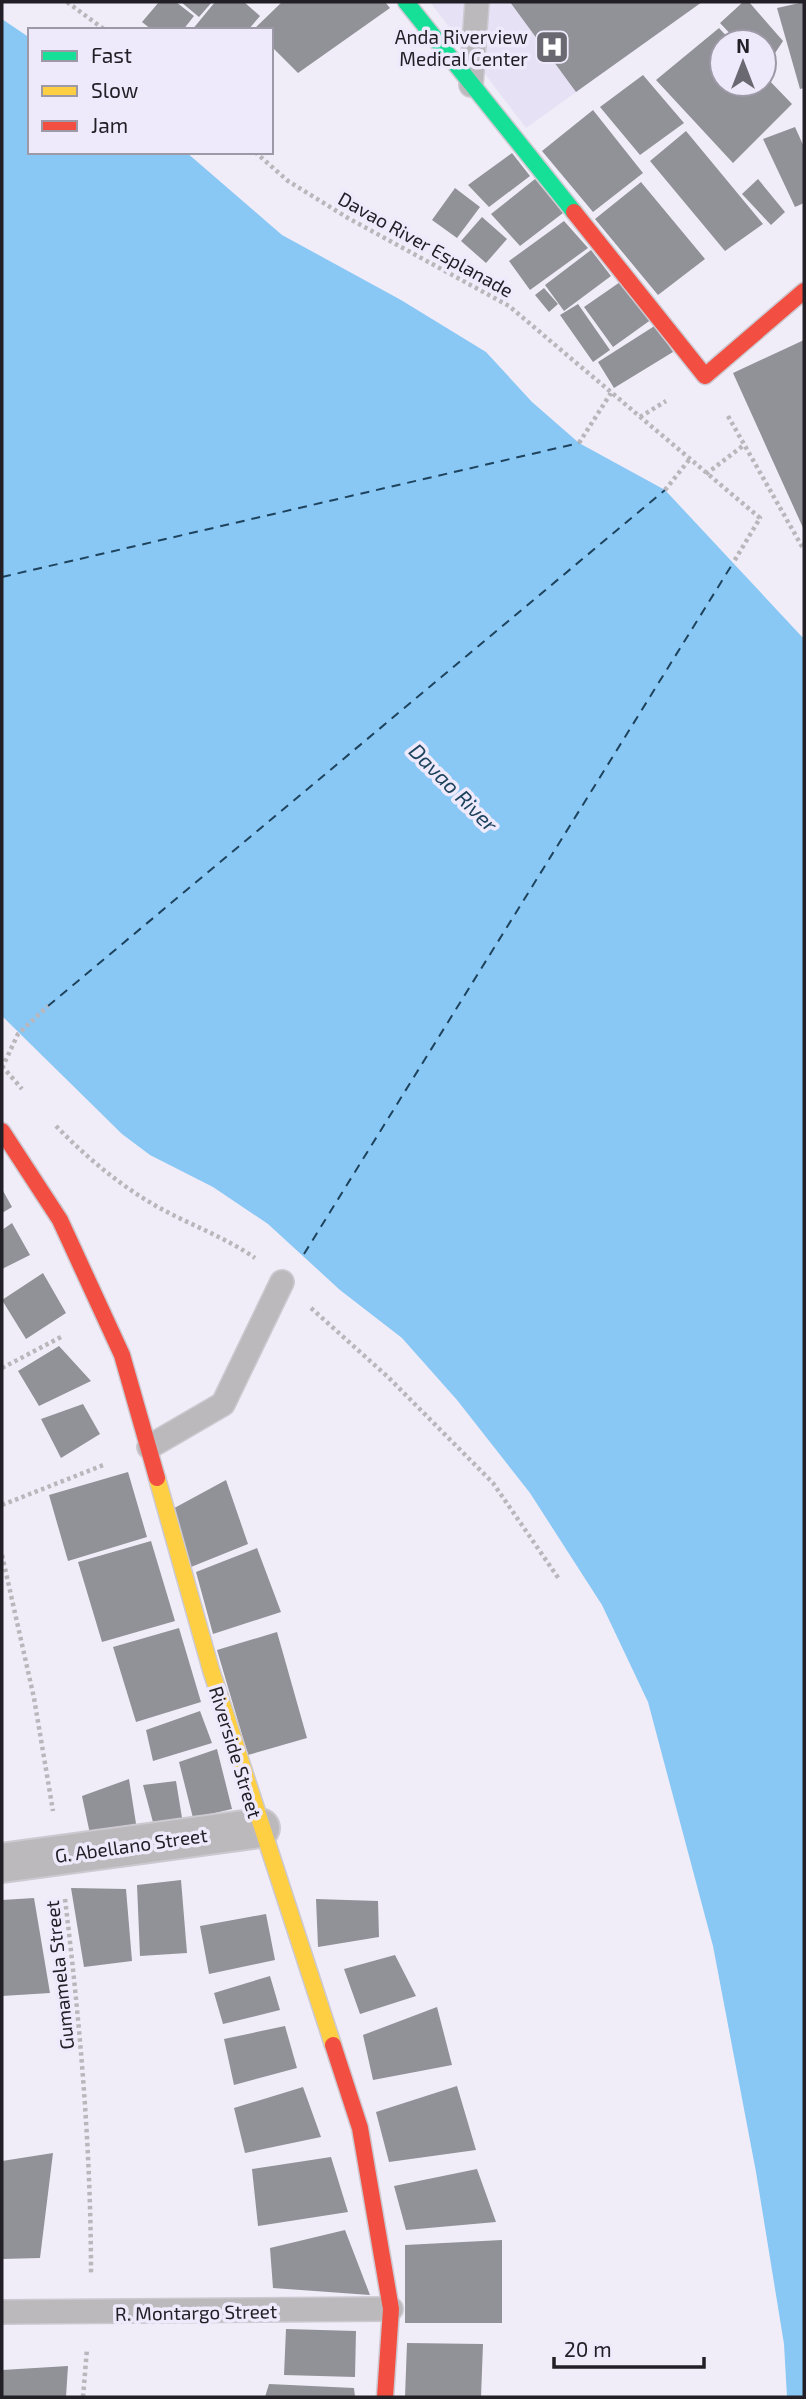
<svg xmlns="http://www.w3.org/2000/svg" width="806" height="2399" font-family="'Exo 2',sans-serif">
  <rect width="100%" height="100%" fill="#f0edf8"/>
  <path fill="#e6e1f4" d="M430,2H702L526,128Z"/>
  <path fill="#89c7f5" d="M2,19L30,38V152H186L282,235L401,300L486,352L532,402L579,443L665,490L804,639V2397H787L784,2344L756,2172L713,1946L648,1702L602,1605L530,1493L457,1400L402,1338L340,1290L268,1224L213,1187L150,1155L122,1134L2,1016Z"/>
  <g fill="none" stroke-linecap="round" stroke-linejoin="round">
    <path stroke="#1e435d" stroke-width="2" stroke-dasharray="9 7" stroke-linecap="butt" d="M2,577L579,443
      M48,1006L665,490
      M304,1254L733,563"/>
  </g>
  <path fill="#919198" d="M159,2H176L194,16L183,30H152L142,22Z
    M181,2H212L199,17Z
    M215,2H244L260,16L248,30H192Z
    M282,2H385L390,8L298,73L271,46V30H253Z
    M510,2H702L576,92Z
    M743,2H749L783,41L764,70V42H738L720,23Z
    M804,2V88L800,89L777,8Z
    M719,28L732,42H722V84H764V75L792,104L733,163L656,80Z
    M643,75L684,123L640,155L600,107Z
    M593,110L643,173L593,212L542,151Z
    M795,127L804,147V203L795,207L763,139Z
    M686,131L763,224L725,251L650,161Z
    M512,153L530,176L489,207L468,185Z
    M535,179L563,213L520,246L491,214Z
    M758,179L785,212L771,225L742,194Z
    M641,182L705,259L658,295L595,219Z
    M455,188L480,207L457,238L432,220Z
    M482,217L507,239L486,263L461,241Z
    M564,221L588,248L530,290L509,261Z
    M591,250L611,276L564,311L545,285Z
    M623,280L652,319L613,347L584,307Z
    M544,288L558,304L549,312L535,295Z
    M578,304L610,350L593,362L560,315Z
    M656,325L673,352L614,388L598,362Z
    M804,340V530L733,373Z
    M2,1189L12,1207L2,1213Z
    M12,1223L30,1255L2,1269V1230Z
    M43,1273L66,1313L26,1339L2,1300Z
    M59,1346L91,1381L39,1406L18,1371Z
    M83,1404L100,1434L61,1458L41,1419Z
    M128,1472L147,1537L68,1561L49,1495Z
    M226,1480L248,1544L191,1567L167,1512Z
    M151,1541L175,1621L102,1642L78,1562Z
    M257,1548L281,1612L213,1634L196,1572Z
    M179,1628L201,1702L136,1722L113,1647Z
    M277,1632L307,1738L248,1755L217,1650Z
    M200,1711L212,1743L153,1761L146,1730Z
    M217,1749L232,1809L193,1818L179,1762Z
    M129,1779L137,1830L90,1834L82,1796Z
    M176,1781L183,1824L154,1826L143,1785Z
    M181,1880L187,1953L140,1956L137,1885Z
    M71,1888L126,1889L132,1961L84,1967Z
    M34,1898L50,1993L2,1996V1900Z
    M316,1899L378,1901L379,1937L318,1947Z
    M266,1914L275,1960L209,1974L200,1926Z
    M395,1955L416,1996L360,2014L344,1969Z
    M270,1976L280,2010L223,2024L214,1993Z
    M437,2007L452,2065L373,2080L363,2035Z
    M285,2026L297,2068L234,2085L224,2039Z
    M457,2086L476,2150L389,2162L376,2112Z
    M303,2087L321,2137L245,2153L234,2108Z
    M53,2153L40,2258L2,2259V2161Z
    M331,2157L348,2212L258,2226L252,2169Z
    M477,2169L496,2222L406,2230L394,2186Z
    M345,2230L370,2295L273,2288L270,2248Z
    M502,2240V2323H405V2245Z
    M286,2329L356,2331L355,2377L284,2375Z
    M407,2343L483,2344L481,2397H405Z
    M68,2366L66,2397H2V2370Z
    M269,2384L354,2388L355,2397H265Z"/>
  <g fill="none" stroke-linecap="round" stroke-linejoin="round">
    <g stroke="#ccc9d1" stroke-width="26">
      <path id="lane" d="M471,85L477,2
        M149,1447L223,1404L282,1282
        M2,2312L391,2309"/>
    </g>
    <g stroke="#ccc9d1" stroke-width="42">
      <path id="street" d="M2,1863L260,1828"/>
    </g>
    <g stroke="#ccc9d1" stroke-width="19">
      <path id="fast" d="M406,2L574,212"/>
    </g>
    <g stroke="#ccc9d1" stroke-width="19">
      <path id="slow" d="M157,1478L211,1670L333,2045"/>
    </g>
    <g stroke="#ccc9d1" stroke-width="19">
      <path id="jam" d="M574,212L705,376L804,291
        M2,1131L60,1220L122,1355L157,1478
        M333,2045L360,2128L391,2309L385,2397"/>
    </g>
    <path stroke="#bab7bc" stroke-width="4.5" stroke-dasharray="3.5 3.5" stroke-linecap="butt" d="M67,2L105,30
      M255,152L288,181L348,218L509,306L760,518L733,563
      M728,416L804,550
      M640,417L666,401
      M579,443L611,393
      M706,474L744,445
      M665,490L689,460
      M2,1066L22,1089
      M2,1068L18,1034L48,1006
      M56,1126C91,1162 129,1193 173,1215C201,1229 229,1240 255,1258
      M311,1308L388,1377L493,1483L559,1579
      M2,1368L63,1336
      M2,1505L106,1464
      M2,1555L34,1698L53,1811
      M65,1899C80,2024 91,2148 91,2274
      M83,2397L87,2349"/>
    <use href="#lane" stroke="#bcb9bc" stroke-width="23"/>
    <use href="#street" stroke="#bcb9bc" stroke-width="38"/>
    <use href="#fast" stroke="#16e098" stroke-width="16"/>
    <use href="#slow" stroke="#ffcf43" stroke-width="16"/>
    <use href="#jam" stroke="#f24e42" stroke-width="16"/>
  </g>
  <defs>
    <g id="hospital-square" transform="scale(1.75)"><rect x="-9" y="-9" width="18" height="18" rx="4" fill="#6a6870" stroke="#efe9fc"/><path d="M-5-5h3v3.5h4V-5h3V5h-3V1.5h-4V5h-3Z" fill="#fff"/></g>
  </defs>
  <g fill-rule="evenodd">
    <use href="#hospital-square" x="552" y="47"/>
  </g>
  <g text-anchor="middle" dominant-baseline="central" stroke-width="7" stroke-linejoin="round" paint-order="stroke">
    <g font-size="19" fill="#222026" stroke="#efe9fc" text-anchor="end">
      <text x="528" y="36">Anda Riverview<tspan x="528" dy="22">Medical Center</tspan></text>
    </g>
    <g font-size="19" fill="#222026" stroke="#efe9fc">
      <text transform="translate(426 244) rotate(29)">Davao River Esplanade</text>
      <text transform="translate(236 1752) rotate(73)">Riverside Street</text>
      <text transform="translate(131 1845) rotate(-8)">G. Abellano Street</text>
      <text transform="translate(59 1975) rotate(-96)">Gumamela Street</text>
      <text transform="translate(196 2312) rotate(-1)">R. Montargo Street</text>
    </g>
    <g font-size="21" font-style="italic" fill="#1e435d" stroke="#efe9fc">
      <text transform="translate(454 787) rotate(45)">Davao River</text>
    </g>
  </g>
  <rect width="806" height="2399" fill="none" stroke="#222026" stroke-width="7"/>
  <rect x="28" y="28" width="245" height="126" fill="#efe9fc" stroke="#9d99a6" stroke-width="2"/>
  <rect x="42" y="51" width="35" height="10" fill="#16e098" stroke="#9d99a6" stroke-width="2"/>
  <text x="91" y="63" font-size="21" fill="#222026">Fast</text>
  <rect x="42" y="86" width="35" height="10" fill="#ffcf43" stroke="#9d99a6" stroke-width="2"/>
  <text x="91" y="98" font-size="21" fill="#222026">Slow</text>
  <rect x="42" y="121" width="35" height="10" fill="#f24e42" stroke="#9d99a6" stroke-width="2"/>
  <text x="91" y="133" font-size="21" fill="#222026">Jam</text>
  <g transform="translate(743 63)"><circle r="33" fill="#efe9fc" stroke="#9d99a6" stroke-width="2"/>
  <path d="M0-5L12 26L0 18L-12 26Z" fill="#6a6870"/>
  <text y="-10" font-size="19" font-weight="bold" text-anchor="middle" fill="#222026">N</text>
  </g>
  <path d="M554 2357v10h150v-10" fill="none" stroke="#222026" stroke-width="3.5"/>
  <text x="564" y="2357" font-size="21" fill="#222026" stroke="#efe9fc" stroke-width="5" paint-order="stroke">20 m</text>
</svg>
